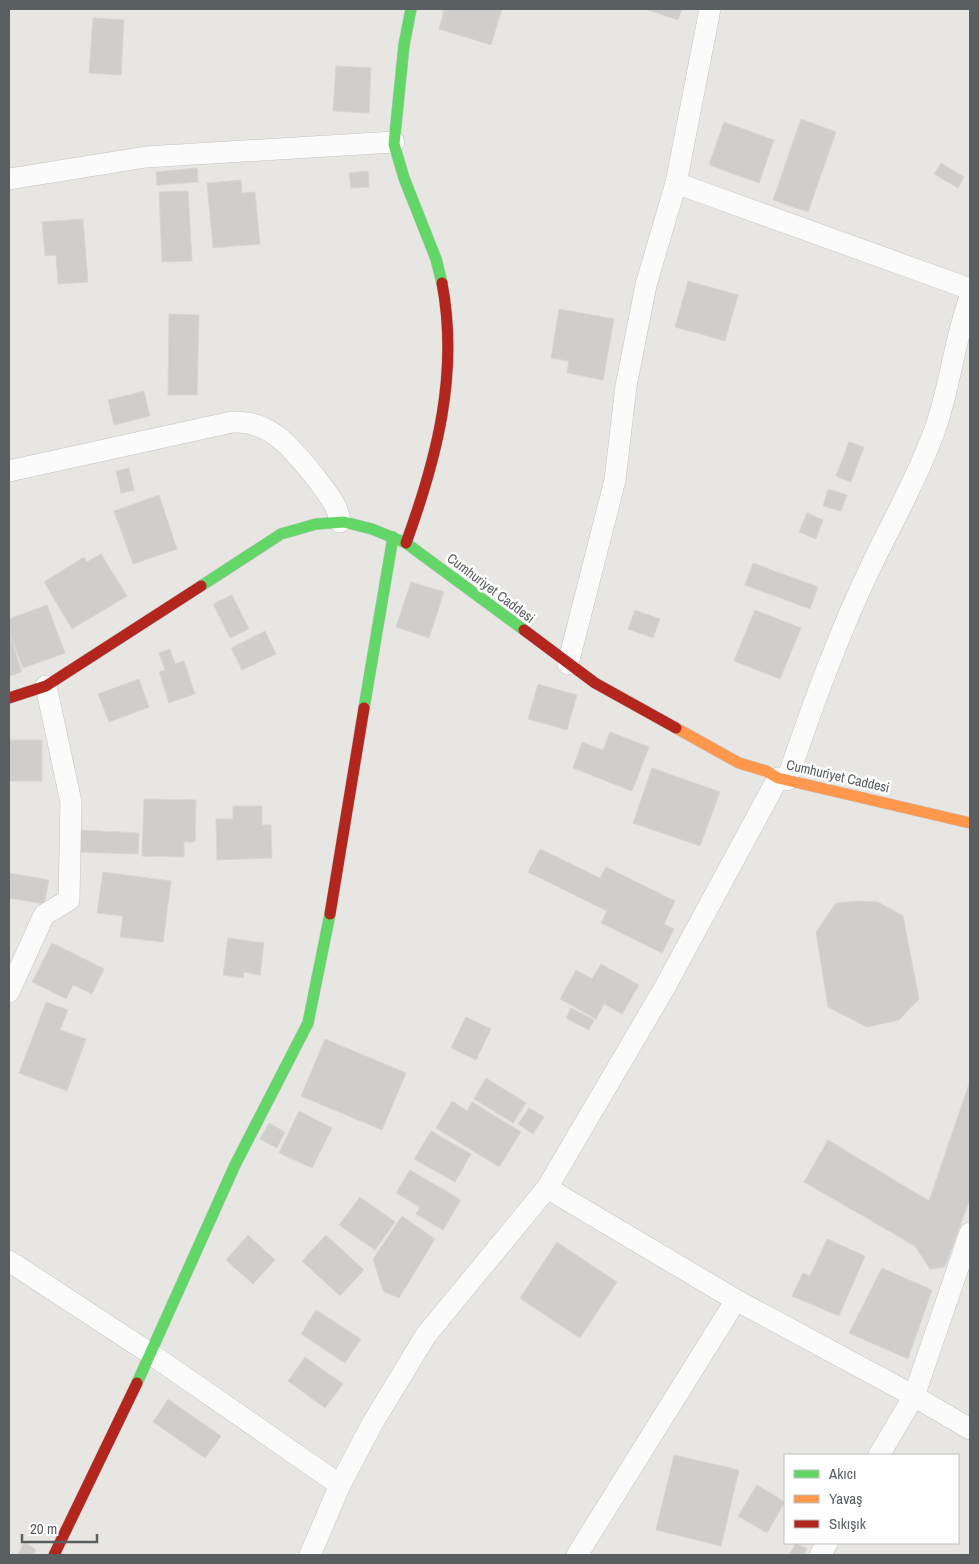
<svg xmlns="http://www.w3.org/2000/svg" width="979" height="1564" font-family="'Archivo Narrow',sans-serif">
  <rect width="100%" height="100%" fill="#e8e6e3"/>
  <path fill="#d0cecc" stroke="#d8d5d2" d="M439,9H502L491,45L439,29L444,11Z
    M645,9H682L678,20Z
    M93,18L124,20L121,75L89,73Z
    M336,66L371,68L369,113L333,111Z
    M801,119L836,132L808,212L773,200Z
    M724,122L774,140L759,183L709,165Z
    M941,163L964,177L958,188L934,174Z
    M197,168L198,182L157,185L156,172Z
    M368,171L369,187L351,188L349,173Z
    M241,180L242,193L255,192L260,244L213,248L207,183Z
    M188,191L192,261L162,262L159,192Z
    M83,219L88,282L58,284L56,255L45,256L42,222Z
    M688,281L738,295L725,341L675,327Z
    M559,309L614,319L603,380L567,373L569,361L551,358Z
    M169,314L199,315L197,395H168Z
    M144,391L150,416L114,425L108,400Z
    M849,442L864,447L851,482L836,476Z
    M129,468L134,490L121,493L116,471Z
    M828,489L847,495L841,511L823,506Z
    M159,495L177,549L133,564L114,511Z
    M807,513L823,520L816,539L799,532Z
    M101,554L127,596L72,629L44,582L84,557L87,562Z
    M753,563L818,587L810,609L745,585Z
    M411,582L444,592L429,638L396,627Z
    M232,595L249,629L230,638L213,604Z
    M47,605L65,653L23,668L9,630V619Z
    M635,610L660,619L653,638L628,629Z
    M755,610L801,628L780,679L734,661Z
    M9,631L22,672L9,676Z
    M265,631L276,654L242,670L231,648Z
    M170,649L175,664L184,661L195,694L169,703L159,672L165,670L159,653Z
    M139,679L149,707L109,722L98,694Z
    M538,684L577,695L567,730L528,719Z
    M610,732L649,747L632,791L573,768L582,742L603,750Z
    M9,740H42V781H9Z
    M652,768L720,792L700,846L633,823Z
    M144,799L196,800L195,842H184V857L142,856Z
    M233,806H262V825H271L272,858L217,860L216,819H233Z
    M79,830L139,833L138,854L78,852Z
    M540,849L600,878L606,867L675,901L664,924L674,929L662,953L601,923L607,911L528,872Z
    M103,872L171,881L163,942L120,937L123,916L97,913Z
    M9,873L49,880L44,904L9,898Z
    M858,901L878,902L903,916L919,999L899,1020L867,1027L828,1007L816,932L836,903Z
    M228,938L264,943L260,975L244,972L243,978L223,975Z
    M52,943L104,969L92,994L73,985L66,999L32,982Z
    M601,964L639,985L622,1014L604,1004L596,1019L560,999L576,970L592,979Z
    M46,1002L68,1010L60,1030L86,1039L67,1091L19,1073Z
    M571,1008L594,1020L589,1030L566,1018Z
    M466,1017L491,1029L476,1060L451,1048Z
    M325,1039L406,1073L382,1130L301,1096Z
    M486,1078L526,1103L513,1123L474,1099Z
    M970,1081V1199L945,1267L930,1269L915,1246L804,1182L828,1140L929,1201Z
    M452,1101L467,1111L472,1102L521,1132L499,1167L436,1128Z
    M529,1108L544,1117L533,1134L518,1124Z
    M299,1111L332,1128L312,1168L279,1153Z
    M269,1123L285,1132L277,1148L260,1139Z
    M431,1131L471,1154L455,1182L414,1159Z
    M410,1170L461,1200L443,1230L416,1214L420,1207L396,1193Z
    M360,1197L395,1222L375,1250L339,1225Z
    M402,1216L435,1239L399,1298L383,1291L373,1259Z
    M248,1235L275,1260L253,1284L226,1260Z
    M326,1235L364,1270L340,1296L302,1261Z
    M827,1239L865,1256L839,1316L792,1296L803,1273L810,1276Z
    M557,1242L617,1282L580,1338L520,1298Z
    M882,1268L932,1290L908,1359L849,1333Z
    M316,1310L361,1339L345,1363L301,1334Z
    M305,1357L343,1384L325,1408L288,1381Z
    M168,1399L221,1436L205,1458L153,1422Z
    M674,1455L739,1470L721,1546L656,1530Z
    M757,1485L785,1502L767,1533L738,1516Z
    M24,1542L36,1550L33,1555L18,1554Z
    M796,1543L807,1549L803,1555H789Z"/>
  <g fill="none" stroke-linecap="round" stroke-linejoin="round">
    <g stroke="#c2c3c3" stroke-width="22">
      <path id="street" d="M9,179L146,157L394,142
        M676,183L970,289
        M9,471L232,422C272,420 293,450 316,478C326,492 338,504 340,522
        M568,664L615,480L626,386L646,285L676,183L710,9
        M787,780C812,707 839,632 873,562C894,519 917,478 934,432C950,389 954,341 970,297
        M9,992L44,915L69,900L71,802L46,686
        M547,1188L736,1300L914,1396L970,1429
        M9,1261L151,1354L340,1485
        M879,1455L914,1396L970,1233
        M310,1555L340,1485L372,1424L426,1335L547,1188L665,987L778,778
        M577,1555L736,1300
        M820,1555L827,1543"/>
    </g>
    <g stroke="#c3c4c4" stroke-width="12">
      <path id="fast" d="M411,9L404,45L394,144L404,178L436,259L442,283
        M201,586L281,534L316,524L344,522L372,529L406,543L524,630
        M364,708L393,537
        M137,1383L235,1165L308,1023L330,914"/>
    </g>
    <g stroke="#c3c4c4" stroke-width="12">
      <path id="slow" d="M676,728L739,763L766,771L778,778L970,823"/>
    </g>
    <g stroke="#c3c4c4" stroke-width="12">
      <path id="jam" d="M406,543C437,458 459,373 442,283
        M524,630L595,683L676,728
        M9,698L46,686L201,586
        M330,914L364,708
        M54,1555L137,1383"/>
    </g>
    <use href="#street" stroke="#fcfbfb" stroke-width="21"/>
    <use href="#fast" stroke="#63d668" stroke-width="11"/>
    <use href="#slow" stroke="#ff974d" stroke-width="11"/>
    <use href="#jam" stroke="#b3261e" stroke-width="11"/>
  </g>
  <g text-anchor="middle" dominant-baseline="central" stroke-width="5" stroke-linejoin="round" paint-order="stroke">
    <g font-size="14" fill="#595e60" stroke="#fff">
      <text transform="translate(491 588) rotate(37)">Cumhuriyet Caddesi</text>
      <text transform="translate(838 776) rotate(13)">Cumhuriyet Caddesi</text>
    </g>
  </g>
  <rect width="979" height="1564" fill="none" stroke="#595e60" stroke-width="20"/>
  <rect x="784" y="1454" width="175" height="90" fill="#ffffff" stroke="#bdbfbf"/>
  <rect x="794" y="1470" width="25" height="8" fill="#63d668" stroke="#bdbfbf"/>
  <text x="829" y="1479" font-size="15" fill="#595e60">Akıcı</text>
  <rect x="794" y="1495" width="25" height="8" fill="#ff974d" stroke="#bdbfbf"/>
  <text x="829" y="1504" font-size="15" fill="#595e60">Yavaş</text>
  <rect x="794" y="1520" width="25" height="8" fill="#b3261e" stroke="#bdbfbf"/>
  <text x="829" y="1529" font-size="15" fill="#595e60">Sıkışık</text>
  <path d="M22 1534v8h75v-8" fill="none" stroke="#595e60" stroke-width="2.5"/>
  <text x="30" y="1534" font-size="15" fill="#595e60" stroke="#ffffff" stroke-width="4" paint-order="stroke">20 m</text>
</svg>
